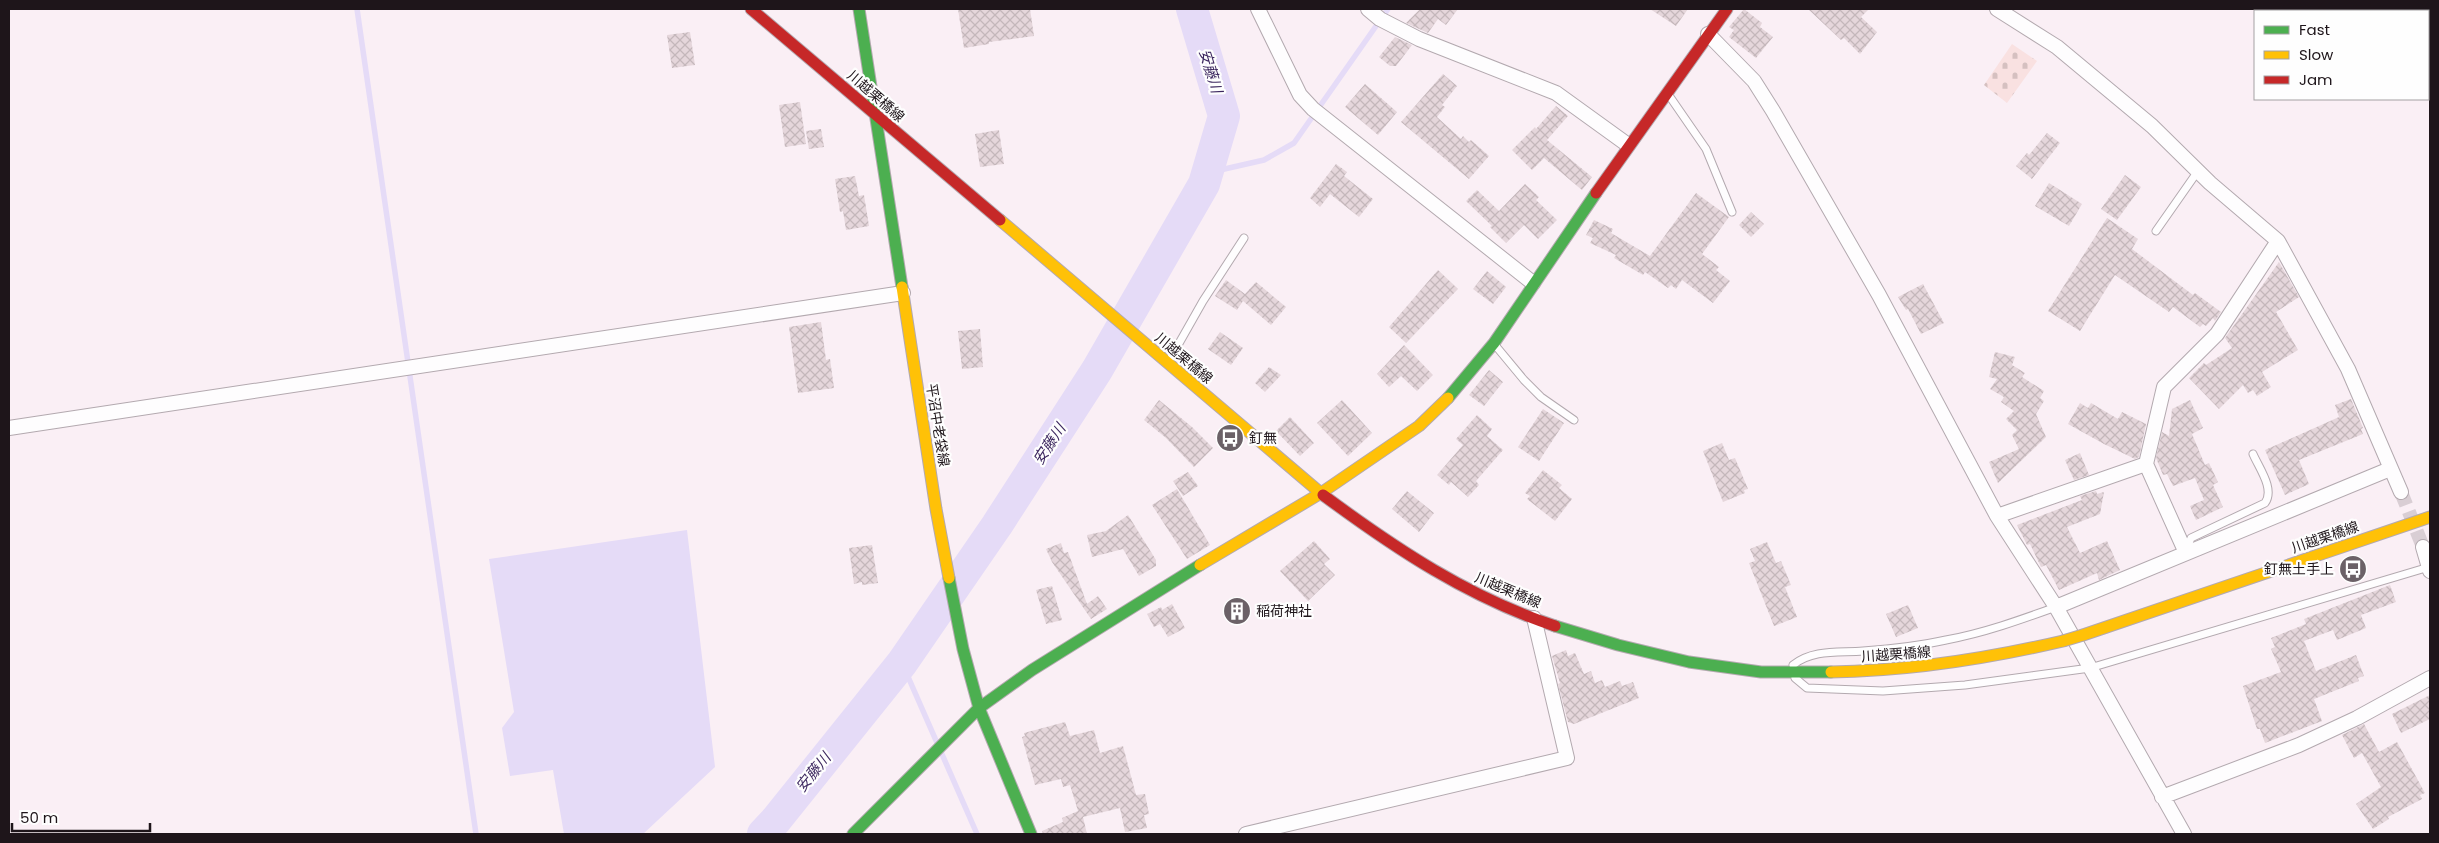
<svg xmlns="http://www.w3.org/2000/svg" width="2439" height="843" font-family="Poppins,'Noto Sans JP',sans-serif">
  <defs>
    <pattern id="cemetery-stones" width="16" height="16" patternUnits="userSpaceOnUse" patternTransform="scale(1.25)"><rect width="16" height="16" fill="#f9e1e1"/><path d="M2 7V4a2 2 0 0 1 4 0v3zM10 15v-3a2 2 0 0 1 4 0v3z" fill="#d5c0c0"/></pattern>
    <pattern id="building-cross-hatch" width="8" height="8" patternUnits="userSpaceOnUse" patternTransform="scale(1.25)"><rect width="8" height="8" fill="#e5d6db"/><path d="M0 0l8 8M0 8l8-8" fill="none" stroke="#c4b7bb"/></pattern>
  </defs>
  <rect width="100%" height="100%" fill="#faeff5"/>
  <path fill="url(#cemetery-stones)" d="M2012,44L2037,61L2007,103L1984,85Z"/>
  <path fill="#e5dbf7" d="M687,530L715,767L643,834H564L553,770L510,776L502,728L514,712L489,559Z"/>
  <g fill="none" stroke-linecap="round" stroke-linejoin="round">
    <path stroke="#e5dbf7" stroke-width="5.5" d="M357,9L476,834
      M1207,173L1264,160L1294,143L1388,9
      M902,663L977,834"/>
    <path stroke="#e5dbf7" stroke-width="32" d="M763,834L776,820L902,663L997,525L1097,370L1204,184L1224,116L1192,9"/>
  </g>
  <path fill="url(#building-cross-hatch)" d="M958,9H1030L1034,36L989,42V44L964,48Z
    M1420,9H1458L1446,25L1438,19L1428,33L1406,23Z
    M1650,9H1688L1676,26Z
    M1744,9L1762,23L1760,27L1773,37L1756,58L1729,37L1734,30L1729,27Z
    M1808,9H1869L1861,17L1877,32L1860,54L1844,38L1841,40Z
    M690,32L695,65L672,68L667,35Z
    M1395,37L1412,45L1396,66H1390L1379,57Z
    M1443,74L1457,86L1442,105L1445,107L1437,117L1461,139L1463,136L1469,142L1471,140L1489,156L1469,179L1401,122Z
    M1365,84L1397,112L1378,135L1345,107Z
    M800,102L806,144L785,147L779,105Z
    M1556,106L1568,116L1547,140L1592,177L1582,190L1544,158L1532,170L1512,150L1535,127L1536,129Z
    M821,129L824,147L809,149L806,131Z
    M999,130L1004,164L980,167L975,134Z
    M2047,133L2060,143L2032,179L2016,166L2027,153L2029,155Z
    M1336,164L1347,172L1344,176L1373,199L1359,217L1330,194L1320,207L1310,198Z
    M2125,175L2141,187L2117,220L2101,209Z
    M855,176L859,196L864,195L869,226L846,230L843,211L840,212L835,179Z
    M2049,183L2082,204L2069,226L2035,206Z
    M1525,184L1539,197L1536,200L1557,220L1538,239L1524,225L1506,243L1490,227L1492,226L1466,201L1477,190L1499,211Z
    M1696,193L1729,217L1702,254L1719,267L1716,270L1730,281L1713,303L1682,280L1676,289L1671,285L1668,288L1645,272L1643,275L1614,258L1616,255L1590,243L1593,238L1586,235L1594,220L1613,229L1611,233L1650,256Z
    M1751,212L1764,224L1751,237L1739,225Z
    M2107,218L2138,239L2132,249L2193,295L2195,293L2221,312L2215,321L2213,318L2206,326L2203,324L2200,327L2173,307L2169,312L2115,275L2080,331L2048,311Z
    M2279,262L2299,297L2276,312L2298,350L2262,372L2271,387L2257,396L2253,390L2248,393L2243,385L2219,409L2189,378L2204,363L2206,365L2232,348L2225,338Z
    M1438,270L1458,289L1406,343L1389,327Z
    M1487,271L1506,287L1493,304L1473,289Z
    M1226,280L1245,294L1256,282L1286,307L1271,325L1243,301L1237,310L1215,296Z
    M1923,284L1944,323L1921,334L1908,309L1906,310L1898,297Z
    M821,322L826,360L830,359L834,388L798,393L789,327Z
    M980,329L983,367L962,369L958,331Z
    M1220,332L1243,348L1231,365L1208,349Z
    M1404,345L1433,375L1417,391L1401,376L1389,387L1377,374Z
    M1995,352L2015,357L2012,365L2025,373L2022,377L2044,391L2040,398L2044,401L2036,414L2046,437L1998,483L1989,462L2019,449L2012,435L2017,430L2006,419L2014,411L2001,402L2004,397L1990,389L1997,379L1989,377Z
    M1269,367L1281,375L1265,392L1255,383Z
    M1489,370L1503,382L1484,406L1469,395Z
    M2351,399L2363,428L2361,429L2363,434L2299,460L2309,484L2285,495L2265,450L2339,417L2335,405Z
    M1159,400L1192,427L1213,448L1194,467L1166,438L1144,420Z
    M1342,400L1372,433L1348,456L1317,423Z
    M2190,400L2203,428L2192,434L2205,465L2209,463L2218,482L2213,485L2223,507L2196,520L2190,506L2204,500L2195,478L2173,486L2167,474L2163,475L2156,458L2162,432L2169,436L2172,409Z
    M2080,403L2088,408L2091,403L2118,419L2122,412L2146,424L2139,457L2135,459L2104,444L2068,424Z
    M1543,409L1564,423L1539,461L1518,447Z
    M1477,415L1492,429L1487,436L1503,450L1476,481L1479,485L1468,497L1451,482L1449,485L1437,475L1463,445L1456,439Z
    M1290,417L1314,443L1300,456L1276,431Z
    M1722,443L1729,460L1735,458L1748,489L1744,490L1745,493L1723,502L1703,451Z
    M2080,453L2089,475L2074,480L2065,460Z
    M1543,470L1562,485L1559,488L1572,499L1555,521L1527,499L1530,496L1525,493Z
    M1188,472L1198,486L1183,496L1173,481Z
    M1177,489L1210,545L1187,559L1152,505Z
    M1407,491L1434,513L1419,532L1392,509Z
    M2096,491L2097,494L2104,492L2100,514L2067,527L2080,553L2107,541L2120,570L2099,580L2097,573L2059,590L2046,565L2041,567L2030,544L2027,545L2017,525L2082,500L2080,496Z
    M1128,515L1156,560V566L1139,576L1123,549L1092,557L1087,535L1106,531Z
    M1314,541L1330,559L1324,564L1335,575L1308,601L1280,571Z
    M1767,542L1776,563L1781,561L1791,585L1785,587L1797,617L1774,626L1749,563L1755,561L1750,549Z
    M1061,543L1064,553L1068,552L1087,604L1098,596L1107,609L1091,619L1052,562L1046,549Z
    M872,545L878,583L862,585V582L854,584L849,548Z
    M2390,585L2396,602L2361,615L2366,628L2337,640L2333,630L2304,641L2316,671L2356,655L2364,676L2358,678L2359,681L2314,699L2322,721L2265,743L2260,729H2257L2243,686L2281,672L2271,649L2275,647L2271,638L2306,624L2304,619Z
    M1052,586L1062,620L1046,624L1036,590Z
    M1241,599L1250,611L1233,623L1224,611Z
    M1172,604L1185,628L1168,637L1160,624L1154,627L1147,614L1161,607L1162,610Z
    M1908,605L1918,628L1896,637L1886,614Z
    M1566,650L1568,656L1575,653L1584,674L1591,671L1595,683L1602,680L1605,687L1620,681L1622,686L1633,682L1639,698L1574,724L1568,722L1558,684L1560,683L1552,656Z
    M2430,695V719L2401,733L2392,714Z
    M1065,722L1070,736L1094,730L1100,753L1123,746L1136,795L1145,794L1149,814L1144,815L1147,828L1125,832L1120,808L1083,817L1087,834H1043L1042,831L1063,822L1062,818L1078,811L1070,785L1063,787L1061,779L1035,785L1022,737L1025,736L1024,733Z
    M2364,724L2379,752L2397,742L2425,793L2420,795L2422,799L2388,817L2389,819L2373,829L2356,804L2381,787L2362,753L2354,758L2342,735Z"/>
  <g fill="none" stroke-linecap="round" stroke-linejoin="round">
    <path stroke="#d9ced4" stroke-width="14" stroke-dasharray="14 7" stroke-linecap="butt" d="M2401,492L2423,547"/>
    <g stroke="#b3a9af" stroke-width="9">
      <path id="lane" d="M1668,94L1706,149L1732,212
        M2156,231L2198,171
        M1495,345L1524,380L1541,397L1574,420
        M1169,361L1203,301L1244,238
        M2186,551L2191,538L2265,503C2275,489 2259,468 2253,454
        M1793,665C1813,649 1839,653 1863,651C1891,649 1919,646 1946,640C1984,633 2020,620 2056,607
        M1795,678L1807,688L1883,691L1965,685L2090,668L2429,567"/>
    </g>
    <g stroke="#b3a9af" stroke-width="16">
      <path id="street" d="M1258,9L1300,95L1313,109L1533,283
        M1368,9L1380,19L1419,39L1556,93L1628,145
        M1997,9L2057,47L2152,126L2210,183L2278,241L2348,369L2401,492
        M1708,34L1754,81L1773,111L1879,295L1997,516L2056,607L2184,834
        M9,428L903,293
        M2146,464L2186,553
        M1997,516L2146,464L2164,387L2217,334L2278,241
        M2423,547L2430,571
        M2056,607L2390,469
        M2162,797L2299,745L2357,718L2430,678
        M1246,834L1567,758L1534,618"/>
    </g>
    <g stroke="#b3a9af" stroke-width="13">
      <path id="fast" d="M859,9L902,287
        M1448,398L1494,343L1596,193
        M949,578L963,649L979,708L1031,834
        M1555,626L1618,645L1689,662L1761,672H1831
        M853,834L979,708L1032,670L1200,565"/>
    </g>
    <g stroke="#b3a9af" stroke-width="13">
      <path id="slow" d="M1000,220L1323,495
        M902,287L936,509L949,578
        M1200,565L1321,493L1419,426L1448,398
        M2083,635L2430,517
        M1831,672C1910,671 1986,659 2063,641"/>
    </g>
    <g stroke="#b3a9af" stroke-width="13">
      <path id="jam" d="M751,9L1000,220
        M1596,193L1727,9
        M1323,495C1396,549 1468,597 1555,626"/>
    </g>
    <use href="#lane" stroke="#fefdfe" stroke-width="7"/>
    <use href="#street" stroke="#fefdfe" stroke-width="14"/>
    <use href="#fast" stroke="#4caf50" stroke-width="11"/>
    <use href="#slow" stroke="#ffc107" stroke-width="11"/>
    <use href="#jam" stroke="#c62828" stroke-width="11"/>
    <g stroke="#b3a9af" stroke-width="13" stroke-linecap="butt">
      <path id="slow-bridge" d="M2063,641L2083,635"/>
    </g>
    <use href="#slow-bridge" stroke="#ffc107" stroke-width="11"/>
  </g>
  <defs>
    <g id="bus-disc" transform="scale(1.4375)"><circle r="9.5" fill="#6b6167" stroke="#fefefe"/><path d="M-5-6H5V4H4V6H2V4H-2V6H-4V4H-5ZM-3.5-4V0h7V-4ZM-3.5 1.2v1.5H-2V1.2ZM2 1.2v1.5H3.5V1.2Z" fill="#fff"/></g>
    <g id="building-disc" transform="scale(1.4375)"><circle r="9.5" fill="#6b6167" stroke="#fefefe"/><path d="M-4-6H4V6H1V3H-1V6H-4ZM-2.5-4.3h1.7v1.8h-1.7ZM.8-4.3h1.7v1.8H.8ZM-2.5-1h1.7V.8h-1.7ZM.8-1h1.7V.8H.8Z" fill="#fff"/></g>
  </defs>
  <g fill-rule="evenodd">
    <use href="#bus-disc" x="1230" y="438"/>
    <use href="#bus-disc" x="2353" y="569"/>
    <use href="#building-disc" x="1237" y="611"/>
  </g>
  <g text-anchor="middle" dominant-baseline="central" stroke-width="4.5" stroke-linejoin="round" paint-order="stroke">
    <g font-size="14" fill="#1e151a" stroke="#fefefe">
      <text transform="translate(876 96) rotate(41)">川越栗橋線</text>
      <text transform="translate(1184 358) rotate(40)">川越栗橋線</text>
      <text transform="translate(938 425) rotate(81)">平沼中老袋線</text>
      <text transform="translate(2325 537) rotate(-19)">川越栗橋線</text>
      <text transform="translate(1508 590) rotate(23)">川越栗橋線</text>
      <text transform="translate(1896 654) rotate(-4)">川越栗橋線</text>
    </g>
    <g font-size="14" fill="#1e151a" stroke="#fefefe" text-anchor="start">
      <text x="1249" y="438">釘無</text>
      <text x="2334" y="569" text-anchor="end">釘無土手上</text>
      <text x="1256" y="611">稲荷神社</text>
    </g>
    <g font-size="15" font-style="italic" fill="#3c275f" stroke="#fefefe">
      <text transform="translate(1211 71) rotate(73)">安藤川</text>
      <text transform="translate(1049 444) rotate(-57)">安藤川</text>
      <text transform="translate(813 772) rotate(-51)">安藤川</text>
    </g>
  </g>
  <rect width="2439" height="843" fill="none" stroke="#1e151a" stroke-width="20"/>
  <rect x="2254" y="10" width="175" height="90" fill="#fefefe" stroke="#a4a1a3"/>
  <rect x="2264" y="26" width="25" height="8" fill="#4caf50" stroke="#a4a1a3"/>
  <text x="2299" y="35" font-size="15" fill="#1e151a">Fast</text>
  <rect x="2264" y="51" width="25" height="8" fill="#ffc107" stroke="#a4a1a3"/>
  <text x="2299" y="60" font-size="15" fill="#1e151a">Slow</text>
  <rect x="2264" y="76" width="25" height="8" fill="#c62828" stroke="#a4a1a3"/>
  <text x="2299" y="85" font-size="15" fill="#1e151a">Jam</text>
  <path d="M12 823v8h138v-8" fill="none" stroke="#1e151a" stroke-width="2.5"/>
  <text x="20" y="823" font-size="15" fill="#1e151a" stroke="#fefefe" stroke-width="4" paint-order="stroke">50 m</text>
</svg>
